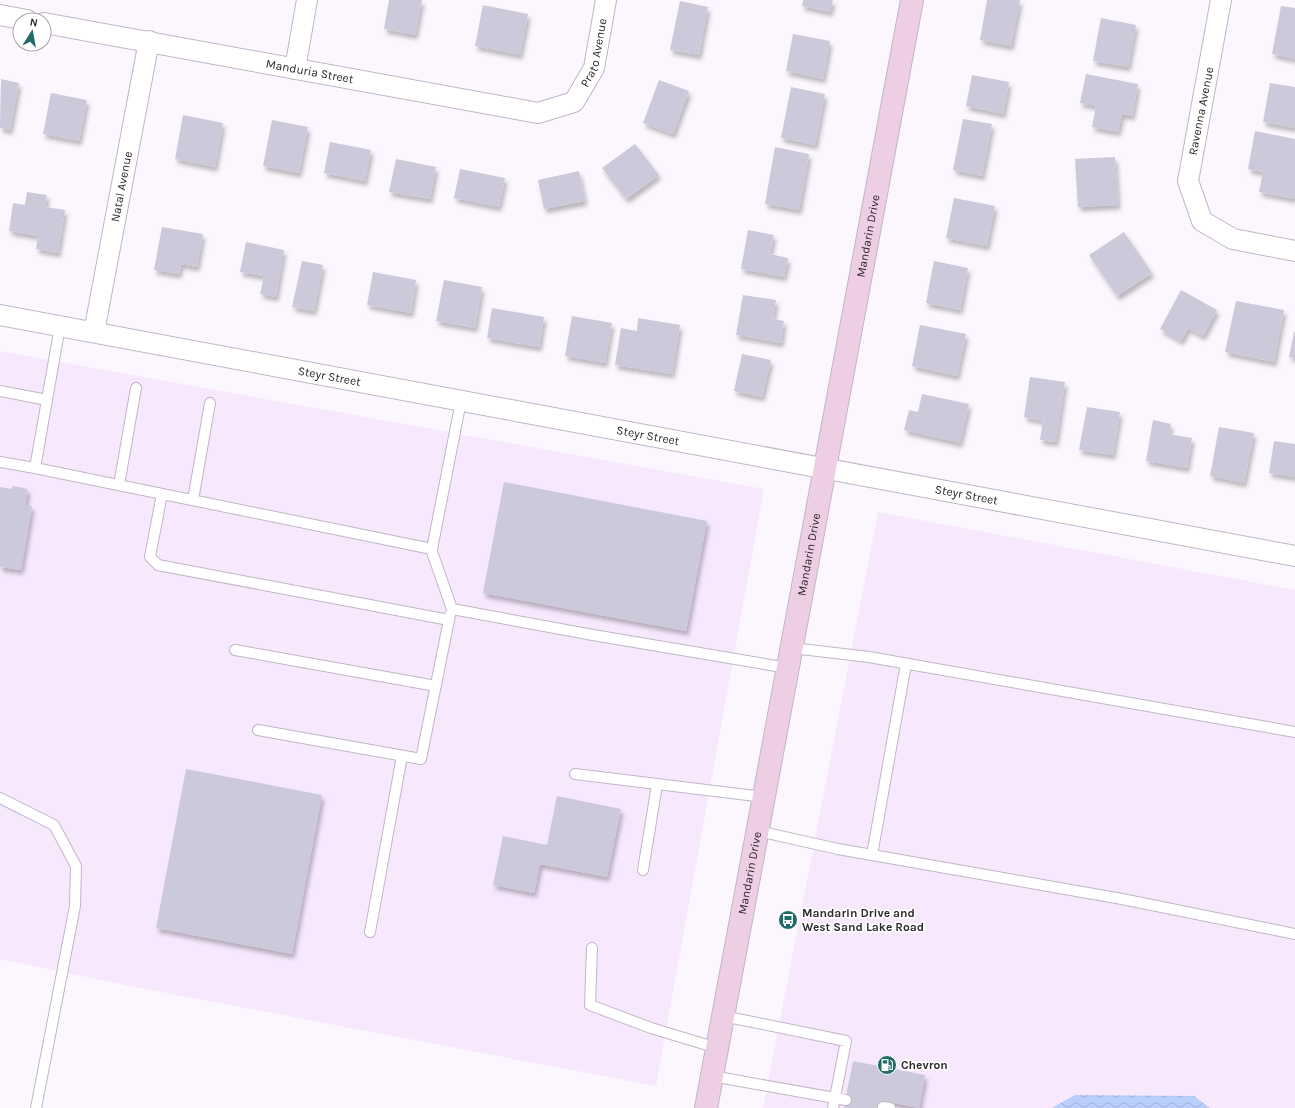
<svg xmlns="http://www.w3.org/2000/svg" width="1295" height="1108" font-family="Karla,sans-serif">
  <defs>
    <pattern id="water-waves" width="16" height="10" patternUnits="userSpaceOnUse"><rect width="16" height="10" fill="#b9cefb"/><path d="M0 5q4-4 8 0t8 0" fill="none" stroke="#9fb1d7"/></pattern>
    <filter id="shadow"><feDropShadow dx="2.5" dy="4.5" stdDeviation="2" flood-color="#0004"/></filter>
  </defs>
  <rect width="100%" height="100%" fill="#fcf7fe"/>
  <path fill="#f7e8fe" d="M0,351L764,489L656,1086L135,987L0,959Z
    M878,512L1295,590V1108H763Z"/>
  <path fill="url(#water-waves)" d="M1075,1095L1194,1096L1210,1108H1052Z"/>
  <path fill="#cbc9da" filter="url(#shadow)" d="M389,0H422L415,35L384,29Z
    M803,0H833L830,12L802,6Z
    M987,0H1020L1011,46L980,40Z
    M680,1L708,7L699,55L670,50Z
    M483,5L528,14L520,55L475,46Z
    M1281,6L1295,8V59L1272,54Z
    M1101,18L1136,25L1128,67L1093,61Z
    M793,34L830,41L823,79L786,71Z
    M1086,74L1138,84L1132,116L1122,114L1118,132L1092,127L1096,106L1080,103Z
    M972,75L1009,82L1003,114L966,106Z
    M1,79L19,83L10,130L0,128Z
    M659,80L689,91L673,134L643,123Z
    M1270,83L1295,87V128L1263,122Z
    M791,87L825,94L815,145L781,138Z
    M51,93L87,100L79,141L43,134Z
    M183,115L223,123L215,167L175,159Z
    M963,119L992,124L982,176L953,170Z
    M272,120L308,127L299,173L263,166Z
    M1255,131L1295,139V199L1259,192L1263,172L1248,169Z
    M330,142L371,150L365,181L324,173Z
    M635,144L659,175L626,199L602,168Z
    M775,147L809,154L799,210L765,204Z
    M1115,157L1118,205L1078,207L1075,159Z
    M396,159L436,167L430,199L389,192Z
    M460,169L505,178L499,207L454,198Z
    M579,171L585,201L544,209L538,180Z
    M27,192L47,195L45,207L65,210L58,253L36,249L38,236L9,231L13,203L25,205Z
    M954,198L995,206L987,246L946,238Z
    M162,227L203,234L197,267L181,264L179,274L154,270Z
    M748,230L774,235L770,254L788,258L784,277L741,269Z
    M1124,232L1152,273L1117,296L1089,255Z
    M246,242L284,250L276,297L260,294L264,276L240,272Z
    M302,261L323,265L314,311L292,307Z
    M934,261L968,268L960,310L926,303Z
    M373,272L416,280L411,313L367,305Z
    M444,280L482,287L475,328L436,321Z
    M1181,290L1217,310L1203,336L1188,328L1181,341L1160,329Z
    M743,295L776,300L773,319L784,321L781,343L736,335Z
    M1236,301L1284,310L1274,362L1225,352Z
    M492,308L544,317L539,347L487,338Z
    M572,316L612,323L605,363L565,356Z
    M638,318L680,325L672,374L615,365L621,328L637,331Z
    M920,325L966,334L957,376L912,366Z
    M1294,332H1295V358L1289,357Z
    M742,354L771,360L762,397L734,391Z
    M1030,377L1065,382L1056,442L1040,440L1043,421L1024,417Z
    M922,394L969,404L960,443L904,430L909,410L918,412Z
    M1087,407L1120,412L1113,455L1079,450Z
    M1153,420L1171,424L1169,434L1192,438L1187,468L1146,461Z
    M1219,427L1254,433L1244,483L1210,476Z
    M1274,441L1295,444V477L1269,473Z
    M504,482L707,521L686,631L483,593Z
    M13,486L28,489L25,505L32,506L21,570L0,567V487L12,489Z
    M186,769L322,795L292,954L156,928Z
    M557,796L621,809L607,877L540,864L534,893L493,885L503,836L547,845Z
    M853,1061L925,1075L919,1108L884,1101L883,1108H844Z"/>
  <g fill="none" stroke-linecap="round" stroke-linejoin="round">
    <g stroke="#c0b6c5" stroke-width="12">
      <path id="lane" d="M0,391L47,400L60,326
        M47,400L35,468L432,549L461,401
        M0,462L35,468
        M119,485L136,388
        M162,494L150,557L158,565L449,620
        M193,500L210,403
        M431,549L452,609L593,635L788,668
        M792,648L869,657L1295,732
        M235,650L436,686
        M258,730L421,759L450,615
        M575,774L764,797
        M0,798L54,825L76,866L75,906L36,1108
        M758,831L838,849L1122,899L1295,934
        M872,855L906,664
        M643,870L657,785
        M370,932L402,756
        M592,948L590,1005L651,1028L717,1048
        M723,1016L846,1041L833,1108
        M712,1076L846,1100
        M883,1107L890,1108"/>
    </g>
    <g stroke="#c0b6c5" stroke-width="22">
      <g id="street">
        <path d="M1221,0L1188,181L1202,221L1233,239L1295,251"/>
        <path d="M0,15L27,20"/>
        <path id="s1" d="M44,23L538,113L574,102L594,68L606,0"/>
        <path d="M295,69L307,0"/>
        <path id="s2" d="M0,315L1295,556"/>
        <path id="s3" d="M94,332L149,41"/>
      </g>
    </g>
    <g stroke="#c0b6c5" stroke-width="24">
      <g id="secondary">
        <path id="s4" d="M706,1108L912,0"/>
      </g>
    </g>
    <use href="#lane" stroke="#fff" stroke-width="10"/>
    <use href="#street" stroke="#fff" stroke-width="20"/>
    <use href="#secondary" stroke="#eecee4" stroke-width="22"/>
  </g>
  <defs>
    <g id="bus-disc" transform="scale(1)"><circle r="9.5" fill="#1f6b67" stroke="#fff"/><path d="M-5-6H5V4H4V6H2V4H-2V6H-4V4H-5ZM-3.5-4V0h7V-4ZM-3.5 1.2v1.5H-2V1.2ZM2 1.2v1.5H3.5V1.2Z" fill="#fff"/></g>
    <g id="fuel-disc" transform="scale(1)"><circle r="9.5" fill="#1f6b67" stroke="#fff"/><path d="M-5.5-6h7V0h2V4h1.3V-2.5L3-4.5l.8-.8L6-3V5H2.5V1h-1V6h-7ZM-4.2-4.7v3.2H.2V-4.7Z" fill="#fff"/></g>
  </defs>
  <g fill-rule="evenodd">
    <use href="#bus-disc" x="788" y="920"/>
    <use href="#fuel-disc" x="887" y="1065"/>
  </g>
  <g text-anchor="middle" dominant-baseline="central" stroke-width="3.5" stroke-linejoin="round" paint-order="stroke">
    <g font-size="12" fill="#2c282e" stroke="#fff">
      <text stroke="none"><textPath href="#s1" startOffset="594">Prato Avenue</textPath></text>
      <text stroke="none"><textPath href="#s1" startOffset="270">Manduria Street</textPath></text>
      <text transform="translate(1201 111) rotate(-79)">Ravenna Avenue</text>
      <text stroke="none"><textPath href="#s3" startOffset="148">Natal Avenue</textPath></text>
      <text stroke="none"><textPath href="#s4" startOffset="887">Mandarin Drive</textPath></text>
      <text stroke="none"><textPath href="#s2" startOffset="335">Steyr Street</textPath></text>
      <text stroke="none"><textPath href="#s2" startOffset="659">Steyr Street</textPath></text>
      <text stroke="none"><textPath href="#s2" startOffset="983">Steyr Street</textPath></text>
      <text stroke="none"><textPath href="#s4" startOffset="563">Mandarin Drive</textPath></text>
      <text stroke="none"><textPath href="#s4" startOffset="239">Mandarin Drive</textPath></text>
    </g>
    <g font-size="12" font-weight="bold" fill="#2c282e" stroke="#fff" text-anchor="start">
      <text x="802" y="913">Mandarin Drive and<tspan x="802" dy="14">West Sand Lake Road</tspan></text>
      <text x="901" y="1065">Chevron</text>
    </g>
  </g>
  <g transform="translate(32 32) rotate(11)"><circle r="19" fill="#ffffff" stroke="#aba9ab"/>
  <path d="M0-3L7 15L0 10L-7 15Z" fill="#1f6b67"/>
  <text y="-6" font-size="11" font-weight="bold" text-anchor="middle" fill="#2c282e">N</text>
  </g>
</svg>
